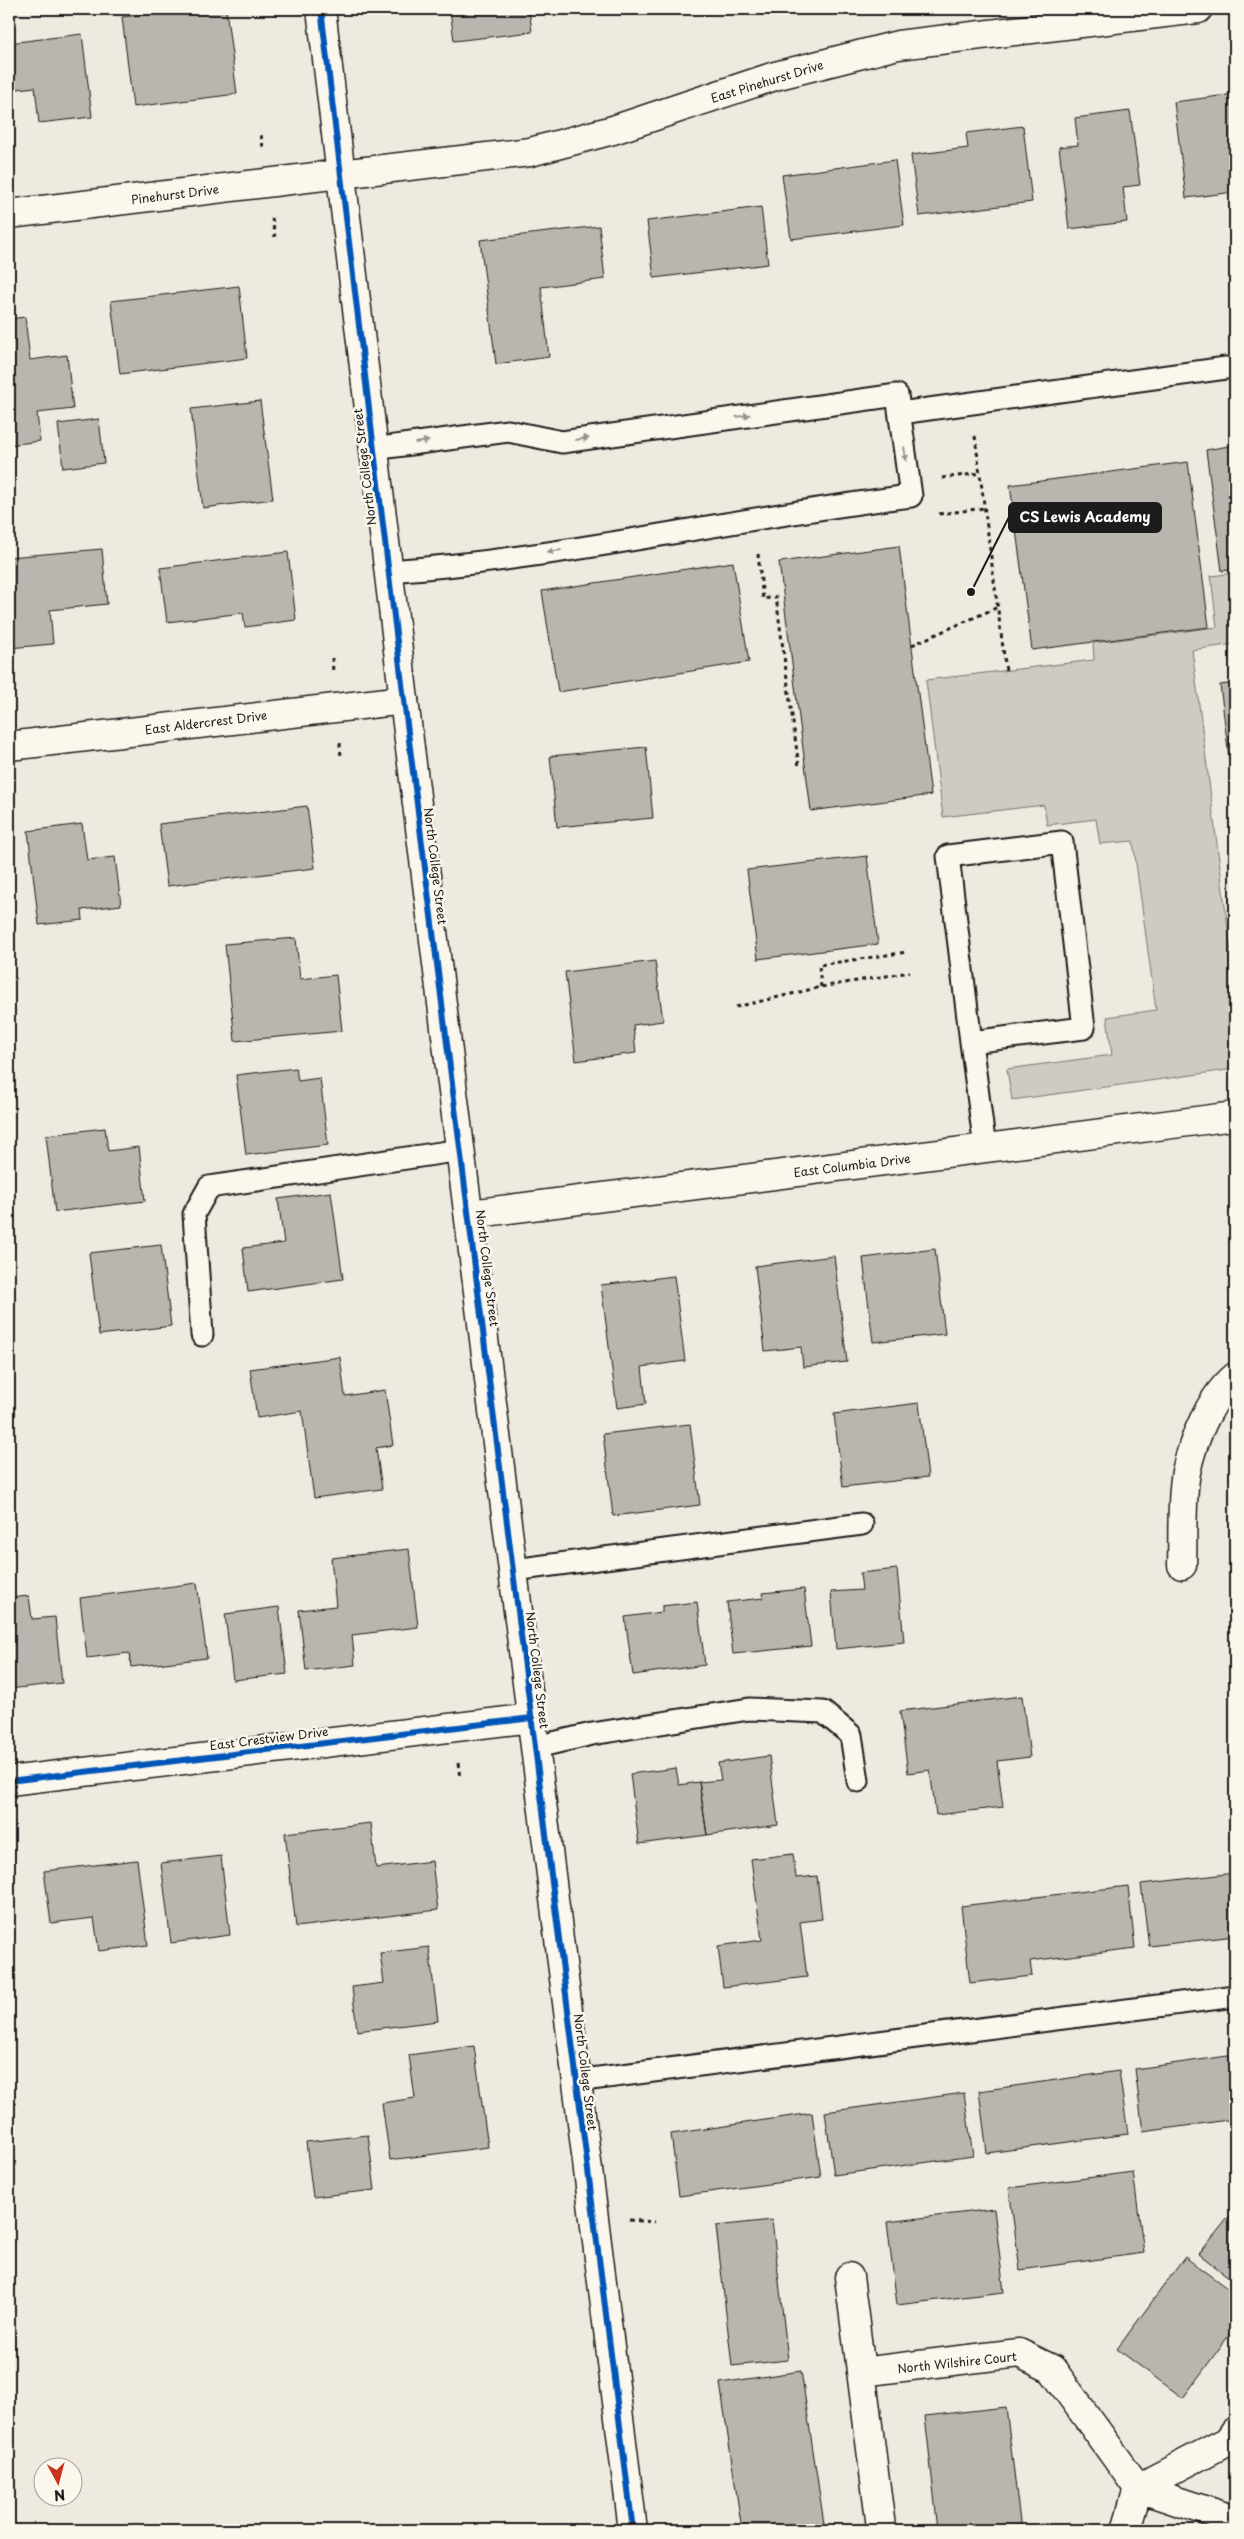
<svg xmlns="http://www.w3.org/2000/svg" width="1244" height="2539" font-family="'Playpen Sans',sans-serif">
  <rect width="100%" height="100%" fill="#eeeadf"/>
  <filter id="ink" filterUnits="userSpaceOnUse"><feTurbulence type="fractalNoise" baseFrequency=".02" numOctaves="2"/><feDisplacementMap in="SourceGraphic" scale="10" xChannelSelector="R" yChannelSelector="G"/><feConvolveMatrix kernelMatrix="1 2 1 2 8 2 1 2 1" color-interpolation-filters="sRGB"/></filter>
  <g filter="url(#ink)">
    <path fill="#ceccc2" stroke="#75746f" d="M1235,573V644L1192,650L1235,984V1069L1012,1100L1007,1069L1112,1055L1107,1017L1156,1010L1133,841L1100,844L1096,819L1047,825L1044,805L943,817L926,680L1094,660L1093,643L1217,627L1211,576Z"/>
    <path fill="#b9b6af" stroke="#1c1c1c" d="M191,9H226L237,94L133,107L122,17Z
      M450,9H529L532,32L454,41Z
      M82,34L92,117L39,123L35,87L9,90V43Z
      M1235,94V192L1186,198L1174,102Z
      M1130,111L1140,185L1123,187L1127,222L1069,229L1059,147L1078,145L1075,118Z
      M1023,126L1032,202L919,216L911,155L968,148L966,133Z
      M895,160L904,225L791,239L782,175Z
      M761,207L768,264L654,278L647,221Z
      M599,226L605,279L541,287L549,357L496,364L480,240Z
      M239,286L247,358L120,374L111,301Z
      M25,317L30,360L67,355L73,409L37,413L40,441L9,445V319Z
      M260,401L273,499L203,508L191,409Z
      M99,419L104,463L63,468L58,424Z
      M1235,445V569L1222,571L1206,450Z
      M1188,462L1209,627L1032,650L1010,485Z
      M899,546L931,795L811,811L779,562Z
      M102,549L107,604L50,610L53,644L9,648V557Z
      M288,552L296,620L245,627L243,613L167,622L160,568Z
      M733,562L749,662L558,692L542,591Z
      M1235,683V764L1230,765L1220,685Z
      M646,747L653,818L557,827L550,756Z
      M307,806L315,868L167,886L159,824Z
      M82,824L87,860L115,857L121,905L82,910L83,920L39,925L28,831Z
      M867,856L878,944L758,959L747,870Z
      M296,938L300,979L336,975L342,1031L235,1041L225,944Z
      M655,961L663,1021L633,1025L636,1053L576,1061L565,972Z
      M296,1068L298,1081L320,1078L328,1145L246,1155L236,1075Z
      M105,1128L108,1151L139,1147L145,1201L55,1212L46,1135Z
      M331,1192L343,1279L248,1292L243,1248L284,1243L278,1199Z
      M161,1245L171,1326L99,1335L89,1253Z
      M935,1249L945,1334L873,1342L863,1258Z
      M834,1256L847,1362L803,1367L801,1347L765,1351L755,1266Z
      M674,1276L685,1361L642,1367L646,1404L617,1408L601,1285Z
      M340,1357L345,1396L385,1390L393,1445L376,1448L382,1489L314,1498L302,1411L257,1418L250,1369Z
      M919,1403L928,1477L843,1487L834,1414Z
      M690,1424L700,1505L613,1516L603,1434Z
      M409,1549L418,1627L352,1635L355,1665L306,1671L299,1610L336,1606L331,1558Z
      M897,1569L904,1642L836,1649L831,1592L862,1590L860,1573Z
      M197,1583L207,1658L131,1667L129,1653L87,1658L80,1598Z
      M804,1589L811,1646L733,1654L727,1602L763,1598L762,1593Z
      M29,1596L32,1619L55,1617L62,1683L9,1689V1598Z
      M697,1602L705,1665L633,1675L625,1617L662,1612V1606Z
      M279,1607L287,1674L233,1680L225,1614Z
      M1022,1696L1030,1757L997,1761L1003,1807L936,1815L930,1770L908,1773L900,1711Z
      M769,1756L778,1825L707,1835L699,1782L721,1780L718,1763Z
      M676,1768L679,1785L699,1782L707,1835L639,1844L630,1774Z
      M371,1823L376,1868L432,1861L438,1910L296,1927L285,1833Z
      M793,1854L796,1878L817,1876L822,1919L800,1922L807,1977L723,1987L718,1946L762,1940L751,1859Z
      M221,1856L230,1935L171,1943L161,1863Z
      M137,1860L148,1945L99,1951L94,1918L51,1923L44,1871Z
      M1235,1873V1936L1149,1946L1141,1884Z
      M1128,1886L1135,1948L1030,1961L1032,1976L970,1983L961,1906Z
      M429,1947L438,2021L357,2031L352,1987L384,1983L380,1953Z
      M474,2046L488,2147L390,2160L382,2103L415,2098L409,2055Z
      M1235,2055V2119L1143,2132L1135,2069Z
      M1119,2071L1128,2134L987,2153L979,2091Z
      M964,2093L973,2156L834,2175L825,2112Z
      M812,2113L821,2177L679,2196L671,2134Z
      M368,2135L375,2190L313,2197L306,2142Z
      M1133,2172L1144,2253L1020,2270L1009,2188Z
      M994,2209L1004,2292L897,2305L887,2222Z
      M1232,2213L1235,2215V2282L1199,2254Z
      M772,2220L788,2360L732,2366L716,2226Z
      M1185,2257L1235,2294V2327L1183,2398L1117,2349Z
      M801,2371L825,2530H742L720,2383Z
      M1006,2407L1021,2530H938L925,2416Z"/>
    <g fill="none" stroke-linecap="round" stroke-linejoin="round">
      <g stroke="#1c1c1c" stroke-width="25">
        <path id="lane" d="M900,413L1226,368
          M373,449L508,431L562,442L897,395L911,496C736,517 563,559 388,571
          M1062,842L1084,1028L971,1042L948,856Z
          M971,1042L985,1148
          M202,1335L194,1214L209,1187L461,1150
          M514,1570L862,1524
          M536,1747L592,1734L749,1709L823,1712L851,1735L858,1781
          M576,2081L1235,1996"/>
      </g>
      <g stroke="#1c1c1c" stroke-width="31">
        <path id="street" d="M9,214L340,174
          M9,746L404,700
          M470,1214L1235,1116
          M1182,1565C1183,1536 1181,1498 1186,1472C1193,1439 1210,1398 1235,1377
          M849,2277L881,2527
          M861,2372L1019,2353L1052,2369L1138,2488L1228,2518L1235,2523
          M1126,2530L1138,2488L1228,2441L1235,2431"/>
      </g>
      <g stroke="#1c1c1c" stroke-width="31">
        <path id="secondary" d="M340,174L530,152L613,130L775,76L898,45L1198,9
          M9,1781L532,1718"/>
      </g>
      <g stroke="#1c1c1c" stroke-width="31">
        <path id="primary" d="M321,9L404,700L633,2530"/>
      </g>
      <path stroke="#1c1c1c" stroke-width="3" stroke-dasharray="4 4" stroke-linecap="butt" d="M261,135L263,147
        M272,218L275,237
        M975,436L1006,671
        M942,478L981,473
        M939,514L985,508
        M758,554L763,599L776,597L799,767
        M912,645L998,607
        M332,658L333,672
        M340,743L341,758
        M821,987L819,965L907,952
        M736,1007L821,987L910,972
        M458,1763L460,1778
        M629,2220L655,2222"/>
      <use href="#lane" stroke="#fbf7ec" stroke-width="21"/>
      <use href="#street" stroke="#fbf7ec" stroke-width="28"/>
      <use href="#secondary" stroke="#fbf7ec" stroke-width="28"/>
      <use href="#primary" stroke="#fbf7ec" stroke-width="28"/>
      <g stroke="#fbf7ec" stroke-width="9">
        <path id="cycleway" d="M321,9L404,700L633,2530
          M9,1781L532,1718"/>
      </g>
      <use href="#cycleway" stroke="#0057b8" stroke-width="6"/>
    </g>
    <defs><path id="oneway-solid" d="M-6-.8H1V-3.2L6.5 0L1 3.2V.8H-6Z" transform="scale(1.25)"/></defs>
    <g fill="#97948e">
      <use href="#oneway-solid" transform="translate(743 416) rotate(-8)"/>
      <use href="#oneway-solid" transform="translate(582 439) rotate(-8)"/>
      <use href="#oneway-solid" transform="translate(422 442) rotate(-8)"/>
      <use href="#oneway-solid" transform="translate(905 454) rotate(83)"/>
      <use href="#oneway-solid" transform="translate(554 551) rotate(172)"/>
    </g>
  </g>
  <g text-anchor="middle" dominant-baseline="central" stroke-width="5" stroke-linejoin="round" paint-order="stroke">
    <g font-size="12" fill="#1c1c1c" stroke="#fbf7ec">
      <text transform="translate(767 81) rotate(-17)">East Pinehurst Drive</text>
      <text transform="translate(175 194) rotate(-7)">Pinehurst Drive</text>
      <text transform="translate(364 467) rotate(-97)">North College Street</text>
      <text transform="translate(206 722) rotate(-7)">East Aldercrest Drive</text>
      <text transform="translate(436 866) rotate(83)">North College Street</text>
      <text transform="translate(852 1165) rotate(-7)">East Columbia Drive</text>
      <text transform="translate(488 1268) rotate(83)">North College Street</text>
      <text transform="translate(538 1670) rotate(83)">North College Street</text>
      <text transform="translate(269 1738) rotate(-7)">East Crestview Drive</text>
      <text transform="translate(586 2072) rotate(83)">North College Street</text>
      <text transform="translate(957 2362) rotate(-6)">North Wilshire Court</text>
    </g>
  </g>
  <path fill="none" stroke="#1c1c1c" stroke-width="2" d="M971 592L1009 517"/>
  <circle fill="#1c1c1c" stroke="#fbf7ec" stroke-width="2" cx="971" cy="592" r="5"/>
  <rect fill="#1c1c1c" stroke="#1c1c1c" stroke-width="2" x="1009" y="503" width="152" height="29" rx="5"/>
  <g font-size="14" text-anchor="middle" font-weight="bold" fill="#fff">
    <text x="1085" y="522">CS Lewis Academy</text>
  </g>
  <rect width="1244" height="2539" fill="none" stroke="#fbf7ec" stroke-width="30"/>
  <rect x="15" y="15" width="1214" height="2509" fill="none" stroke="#1c1c1c" stroke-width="2" filter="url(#ink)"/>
  <g transform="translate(58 2482) rotate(173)"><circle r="24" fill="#fbf7ec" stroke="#a29f99"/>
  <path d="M0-4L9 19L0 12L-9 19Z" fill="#c8321e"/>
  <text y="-8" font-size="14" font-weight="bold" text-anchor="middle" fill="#1c1c1c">N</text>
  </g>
</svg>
